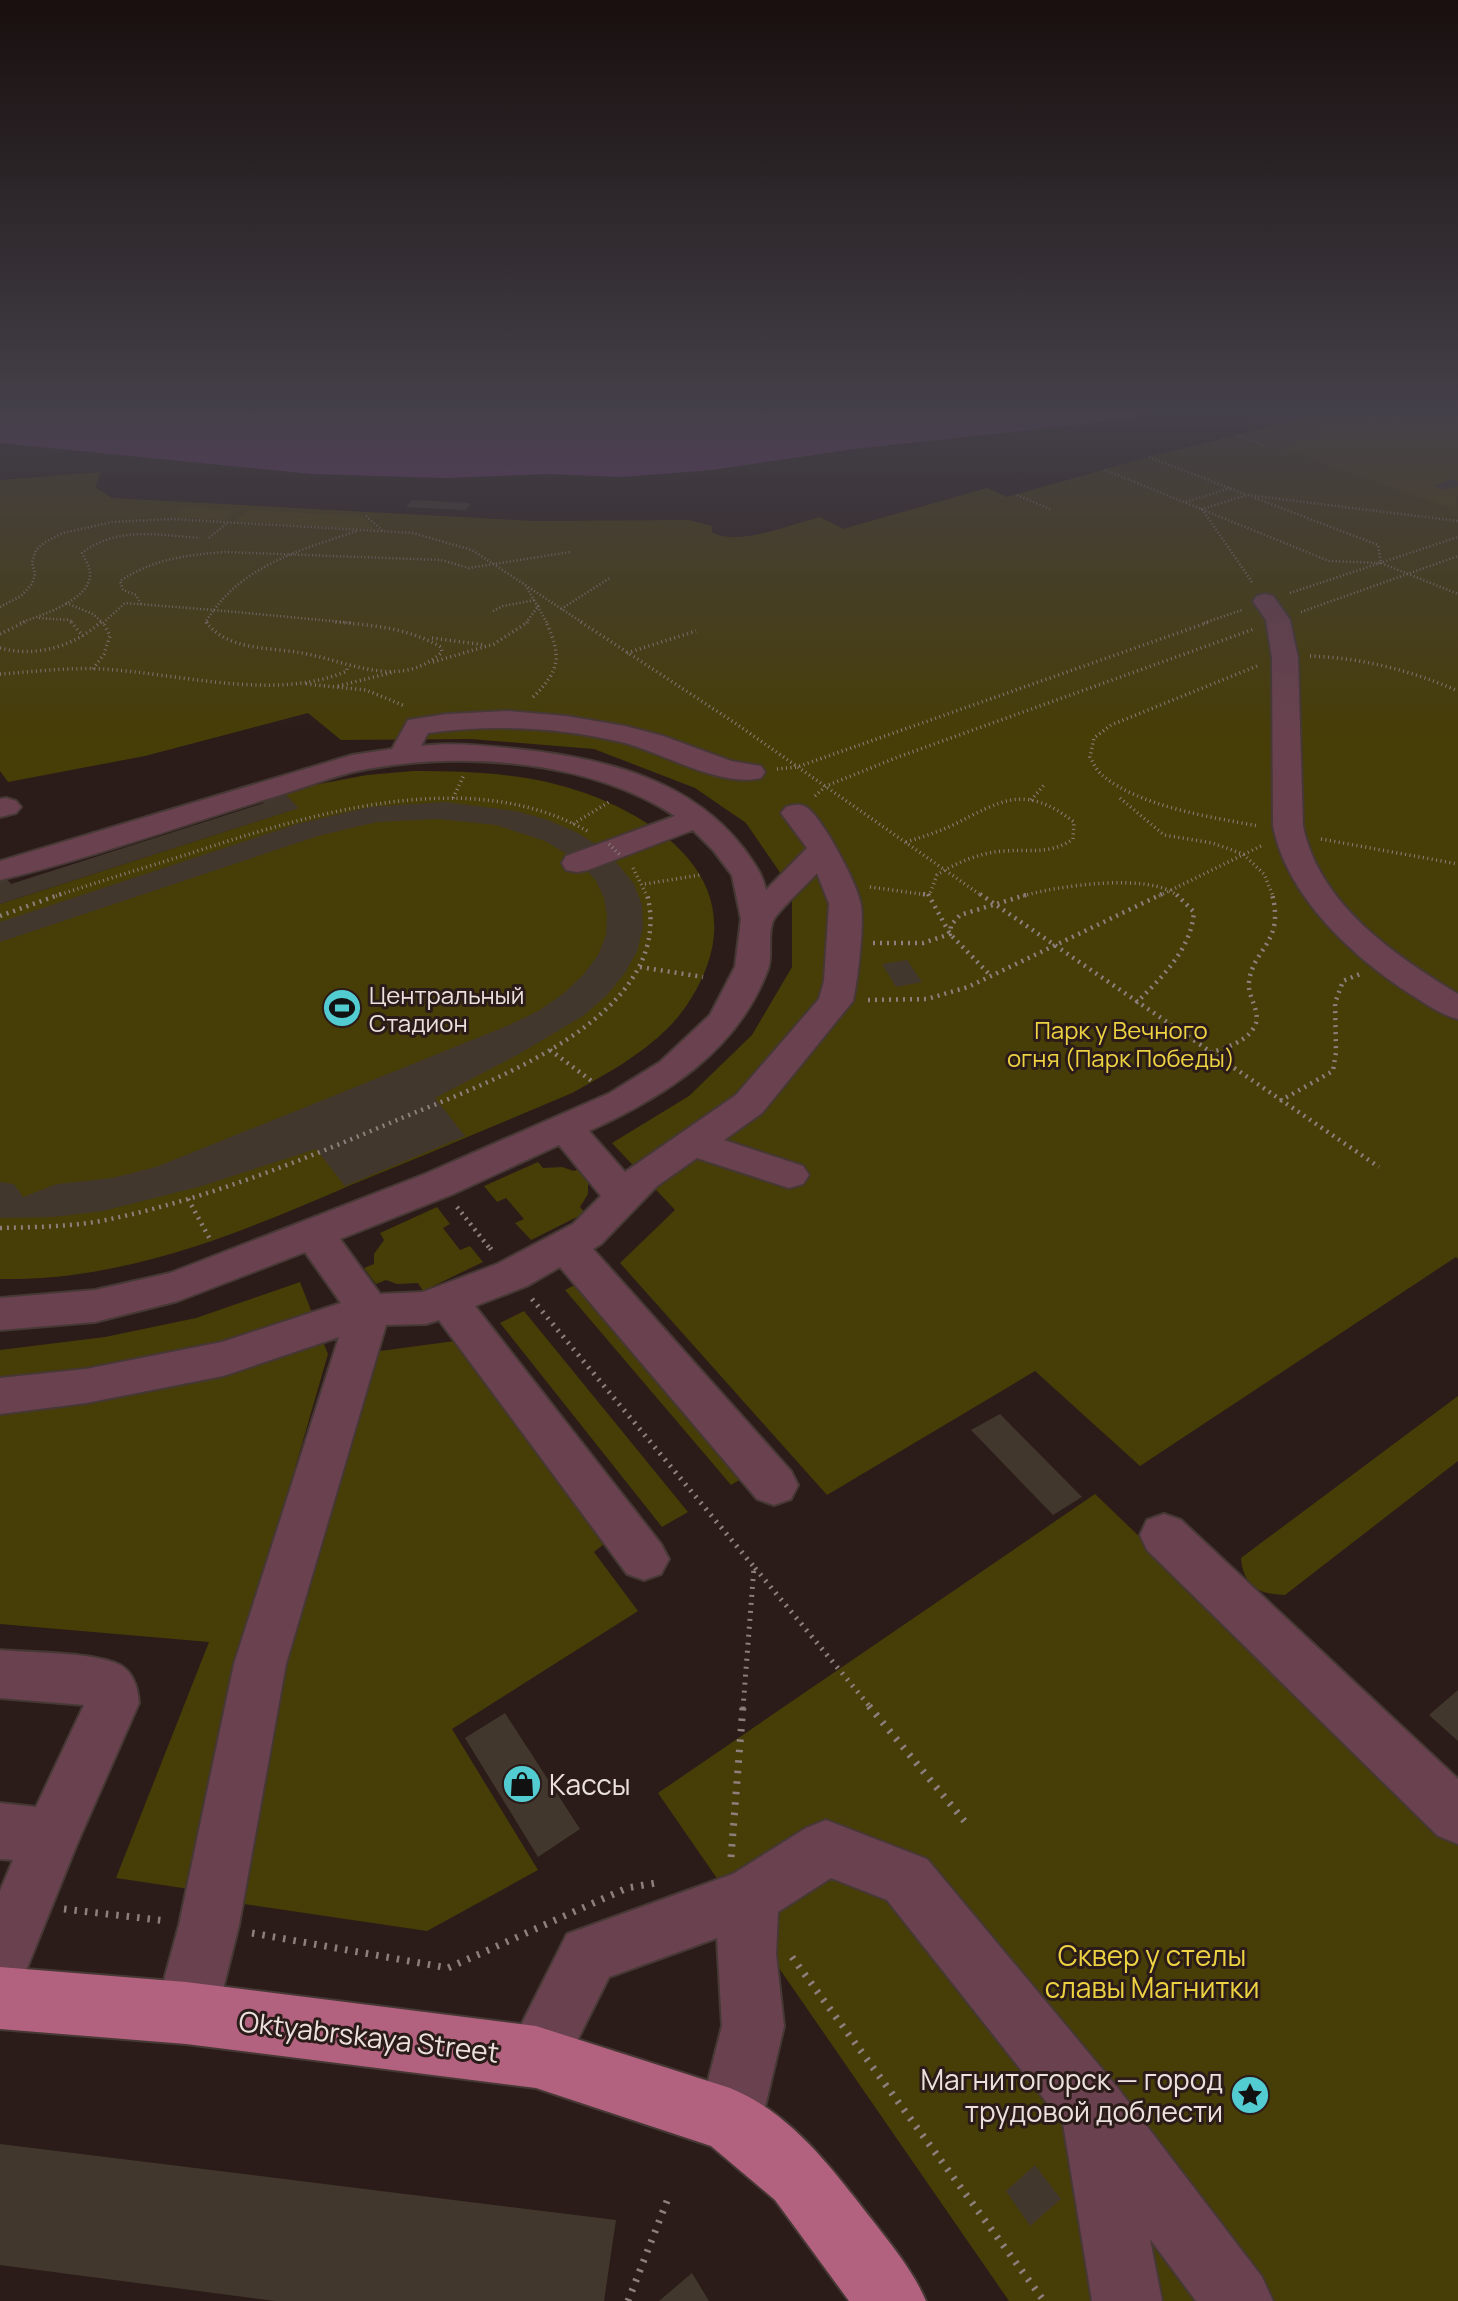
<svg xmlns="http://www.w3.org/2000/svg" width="1458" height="2301" font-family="Manrope,sans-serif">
  <rect width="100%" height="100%" fill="#2b1c19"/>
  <path fill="#473d07" d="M1327,412H1342L1355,416L1394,412H1458V1259L1456,1257L1140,1466L1035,1371L827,1495L620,1263L675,1210L612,1143L689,1096L752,1035L792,967V890L746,823L695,788L594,749L470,739L341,740L308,713L145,756L8,782L0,771V480L101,472L95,487L112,498L534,521L689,520L712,526V532C736,547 793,524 820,517L843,529L987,488L1007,497L1149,457Z
    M413,771C471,771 530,773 585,793C662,821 742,879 705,971C697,991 684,1012 668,1028C640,1056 606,1074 572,1093C499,1124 425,1155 351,1185C237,1234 127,1281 0,1279V904L298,808L282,791L367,775Z
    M538,1162L543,1168L562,1167L574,1171L583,1167L596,1181L588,1185V1194L580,1207L585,1213L531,1240L515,1223L524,1219L506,1198L497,1202L484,1186Z
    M437,1207L450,1224L443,1228L460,1250L470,1246L483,1262L423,1291L418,1283L397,1284L386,1280L376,1284L364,1268L374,1264V1254L384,1240L380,1233Z
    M588,1278L756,1470L731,1485L565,1290Z
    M300,1282L328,1354L239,1662L196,1890L116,1878L209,1642L0,1624V1350L105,1337L196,1318Z
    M524,1311L688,1512L662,1527L500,1323Z
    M462,1340L609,1540L594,1552L638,1611L452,1729L538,1870L427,1931L244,1904L277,1668L364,1360L380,1351Z
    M1458,1396V1461L1285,1595C1259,1595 1243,1585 1241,1558Z
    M1095,1494L1458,1842V2301H1009L658,1793Z"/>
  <path fill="#504507" d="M1458,412V494L1455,499L1458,511L1281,448L1327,430Z
    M185,507L234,511L225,520L174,517Z
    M248,510L362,516L376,530L235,521Z"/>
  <path fill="#753579" d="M0,412H1165L1077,425L854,449L712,470L622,477L549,474L446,478L312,474L0,443Z"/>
  <path fill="#42372d" d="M1452,479L1458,481V486L1446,490L1433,486Z
    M412,500L471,503L466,510L406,507Z
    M282,791L299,808L0,904V880L6,878L11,884L264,803L259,799Z
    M445,802L516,811L548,820L576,832L602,848L575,859L545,841L496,825L438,819L377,822L318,836L0,942V922L297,824L370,807Z
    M612,857L634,884L642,905L643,928L637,951L625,973L607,995L583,1016L519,1054L435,1098L465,1136L345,1186L316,1149L202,1186L103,1211L53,1217L0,1218V1182L14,1184L23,1197L57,1184L112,1178L156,1167L507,1026L538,1011L563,994L584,974L598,955L606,935L607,916L604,898L596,881L583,866Z
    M907,960L922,982L896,987L882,964Z
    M1000,1414L1082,1497L1053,1515L971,1430Z
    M1458,1690V1741L1429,1715Z
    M505,1713L580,1829L538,1857L465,1738Z
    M0,2144L616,2220L604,2301H275L0,2265Z
    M1035,2165L1061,2199L1030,2226L1006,2191Z
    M692,2273L709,2301H659Z"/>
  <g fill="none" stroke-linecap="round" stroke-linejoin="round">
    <g stroke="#463835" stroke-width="4">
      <path id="minor" d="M1265,594L1273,596L1290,620L1298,658L1303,826C1319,904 1394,955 1458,994V1019C1442,1015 1429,1006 1415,997C1356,960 1287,898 1273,826L1272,658L1266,620L1253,601L1257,596Z
        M507,711L566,716L625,726L663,736L731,761L761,766L765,772L761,778C720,788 662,752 621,742C558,727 492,724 428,733L421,746C452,742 486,746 517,749C601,758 690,778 744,849C754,863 762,873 766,890L807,848L781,813L786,807C792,805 800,803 806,807C823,818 858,885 861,905C864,927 858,979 853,1001L762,1113L724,1140L803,1166L809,1175L803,1184L789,1188L697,1158L657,1186L601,1244L593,1249L791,1471L798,1485L791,1499L774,1505L757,1499L560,1267L527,1286L475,1306L661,1544L669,1559L661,1574L644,1580L627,1574L439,1320L426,1324L386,1325L286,1664L239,1925L217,2013L208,2035L186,2044L164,2035L155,2013L179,1925L234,1664L339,1337L223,1376L86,1403L0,1414V1378L86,1369L222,1342L341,1303L305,1252L178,1301L95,1322L0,1330V1298L95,1290L170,1273L425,1174L610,1093L660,1062L710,1015L735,967L741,919L732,875L713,850L693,830L588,870L577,872L566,870L562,863L566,856L675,816C591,761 465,751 367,769C334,775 301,789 270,798C180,826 91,858 0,880V861L352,755L392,749L408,720L447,714ZM817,873L829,904L824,981L819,999L736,1095L625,1172L589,1131C665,1096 738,1051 768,969C773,955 767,935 773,921C778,910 808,884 817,873ZM559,1145L601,1196L573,1224L497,1264L423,1292L380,1294L340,1239L453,1194Z
        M6,798L16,801L21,807L16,813L0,817V799Z
        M1164,1514L1181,1520L1458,1779V1844L1438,1836L1147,1550L1140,1535L1147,1520Z
        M0,1650C31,1653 95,1652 120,1665C134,1673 138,1689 139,1703L77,1844L21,1983L0,1992V1891L13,1860L0,1859V1803L36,1807L84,1705L0,1698Z
        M826,1820L927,1859L1117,2087L1262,2277L1273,2301H1196L1150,2239L1162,2301H1092L1063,2123L887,1900L831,1878L778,1912L776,1954L784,2026L762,2120L753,2143L730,2152L707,2143L698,2120L722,2026L717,1938L609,1977L558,2079L536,2088L514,2079L505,2057L567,1934L733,1874L806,1828Z"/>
    </g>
    <g stroke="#463835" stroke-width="4">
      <path id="major" d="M0,1967L186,1982L536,2026L730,2088C792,2113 833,2170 873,2221C893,2247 913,2271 926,2301H849L775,2200L711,2146L536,2088L186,2044L0,2029Z"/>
    </g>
    <path stroke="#8c7f7c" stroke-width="2.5" stroke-dasharray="1 2.5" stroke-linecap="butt" d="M1250,421L1320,427L1440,412
      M1237,435L1267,446
      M1149,457L1247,495
      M1105,470L1329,561L1381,563L1458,594
      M1017,495L1050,509
      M1255,498L1378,545L1381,563
      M1186,502L1230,488
      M366,516L383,531
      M209,538L227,523
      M1252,582L1202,509L1247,495L1458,521
      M527,588L547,623
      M1290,593L1458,537
      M66,603L93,614L102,622L100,623
      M141,604L136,595L123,590L120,581C154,559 185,555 225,552L441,560L469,568L570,552
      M0,607L21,596L32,584L35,574L32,562L36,550L45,542L63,533L112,522L172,519L413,533L472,550L583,623
      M561,609L610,578
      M214,610L353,623
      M214,610C247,564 306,548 357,531
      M493,611L503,606L535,600
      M1301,612L1458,556
      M39,618L70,620L73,623
      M20,623C41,615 90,601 90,574C90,567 85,559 82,553C117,526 159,535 200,538
      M103,623L125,603L214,610
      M208,623L206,621L214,610
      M526,623L539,605
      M1204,623L1242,610"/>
    <path stroke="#8c7f7c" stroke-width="3.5" stroke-dasharray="1 3.5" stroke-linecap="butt" d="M71,622L83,636
      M206,622C228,651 269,647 302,653C348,661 400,691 442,652L441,647C408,628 372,625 335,622
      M581,622L735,723L982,896
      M0,634L25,622
      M432,638L485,645
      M0,648C37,658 74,646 101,622
      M627,653L696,631
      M1310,656C1362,658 1410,670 1458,691
      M433,662L494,644L528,622
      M1257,666L1111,725L1094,738L1090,757C1093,763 1097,771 1102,775C1140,807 1211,817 1258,826
      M93,669L104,654L110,636L103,622
      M0,674C34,672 68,667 102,669C178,673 275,702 347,671V666
      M306,684L366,690L405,706
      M338,686L394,672
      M533,697C560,671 562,656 546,622
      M777,769L797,767L1209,622
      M815,796L826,786L898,757L1254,629
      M453,798L464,775
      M1120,798L1164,835L1212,843L1243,854L1264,874L1273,896
      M1031,800L1045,784
      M573,824L609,802
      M1321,839L1458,864
      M906,842C922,837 938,832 953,825C1001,801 1024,783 1074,822L1073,839C1050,855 1030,849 1004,851C982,852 955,863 937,875L929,896
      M633,868L647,896
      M645,884L700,875
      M870,887L928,895
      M56,896C98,882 140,869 182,856C304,816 468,762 589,832
      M1023,896C1056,886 1152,872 1177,896
      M1159,896L1263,845"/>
    <path stroke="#8c7f7c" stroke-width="4.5" stroke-dasharray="2 5" stroke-linecap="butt" d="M923,894L928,895
      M928,894L950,934L991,976
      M980,894L1379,1167
      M0,916L61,894
      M873,943H923L950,934L951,925L960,915L1029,894
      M640,967L703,977
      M868,1000L927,999L968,987L1162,894
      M1136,1003C1161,978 1191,950 1194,912L1176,894
      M550,1050L593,1082
      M1210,1053C1224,1048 1244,1043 1253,1029C1264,1014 1247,998 1249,982C1253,948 1285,943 1272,894
      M1280,1101L1333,1071L1336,1052L1335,1003L1343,981L1360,974
      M188,1199L211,1241
      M457,1207L491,1250
      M0,1228C35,1227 71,1227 106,1220C207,1199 303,1160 397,1120C483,1084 679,1018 647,894"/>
    <path stroke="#8c7f7c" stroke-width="5" stroke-dasharray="2 6" stroke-linecap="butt" d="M490,1248L493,1252
      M532,1299L754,1567L743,1708
      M755,1568L871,1708"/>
    <path stroke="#8c7f7c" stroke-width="7" stroke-dasharray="2.5 8" stroke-linecap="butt" d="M869,1706L966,1823
      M731,1857L743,1706
      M64,1909L167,1921
      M252,1933L448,1968L627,1888L656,1883
      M792,1957L1044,2301
      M628,2301L667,2201"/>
    <use href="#minor" fill="#6a424f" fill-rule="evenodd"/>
    <use href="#major" fill="#b2627e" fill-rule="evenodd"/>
    <path stroke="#8c7f7c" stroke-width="3.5" stroke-dasharray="1 3.5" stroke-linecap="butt" d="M609,844L620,855"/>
  </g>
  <linearGradient id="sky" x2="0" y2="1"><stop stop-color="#180f0e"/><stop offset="0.56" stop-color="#444049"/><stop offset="1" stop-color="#444049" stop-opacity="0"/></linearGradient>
  <rect width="1458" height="734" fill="url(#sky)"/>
  <defs>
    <g id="stadium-disc" transform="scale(2.0125)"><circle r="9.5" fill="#52ccd0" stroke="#2b1c19"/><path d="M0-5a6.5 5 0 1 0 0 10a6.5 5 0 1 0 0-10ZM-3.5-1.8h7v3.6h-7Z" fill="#111"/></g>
    <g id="shop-disc" transform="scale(2.0125)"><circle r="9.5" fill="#52ccd0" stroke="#2b1c19"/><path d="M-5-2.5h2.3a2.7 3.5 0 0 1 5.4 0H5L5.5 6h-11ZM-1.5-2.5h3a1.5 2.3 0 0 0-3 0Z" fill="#111"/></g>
    <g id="sight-disc" transform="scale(2.0125)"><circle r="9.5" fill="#52ccd0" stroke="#2b1c19"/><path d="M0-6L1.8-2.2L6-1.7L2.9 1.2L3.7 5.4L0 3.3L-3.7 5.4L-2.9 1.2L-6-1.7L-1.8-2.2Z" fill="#111"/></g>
  </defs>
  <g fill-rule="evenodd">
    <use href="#stadium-disc" x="342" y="1008"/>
    <use href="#shop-disc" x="522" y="1784"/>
    <use href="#sight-disc" x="1250" y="2095"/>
  </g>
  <g text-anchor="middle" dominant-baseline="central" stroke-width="6" stroke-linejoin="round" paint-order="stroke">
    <g font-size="24" fill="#ece1df" stroke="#2b1c19" text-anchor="start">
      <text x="369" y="994">Центральный<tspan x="369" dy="28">Стадион</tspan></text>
    </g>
    <g font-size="24" fill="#edd242" stroke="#2b1c19">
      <text x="1121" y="1029">Парк у Вечного<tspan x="1121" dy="28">огня (Парк Победы)</tspan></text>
    </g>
    <g font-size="28" fill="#ece1df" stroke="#2b1c19" text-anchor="start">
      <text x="549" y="1784">Кассы</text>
      <text x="1223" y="2079" text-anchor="end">Магнитогорск — город<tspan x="1223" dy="32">трудовой доблести</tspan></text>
    </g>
    <g font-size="28" fill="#edd242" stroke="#2b1c19">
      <text x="1152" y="1955">Сквер у стелы<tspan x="1152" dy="32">славы Магнитки</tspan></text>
    </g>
    <g font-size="28" fill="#ece1df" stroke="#2b1c19">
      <text transform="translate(369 2036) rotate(7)">Oktyabrskaya Street</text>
    </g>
  </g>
</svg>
